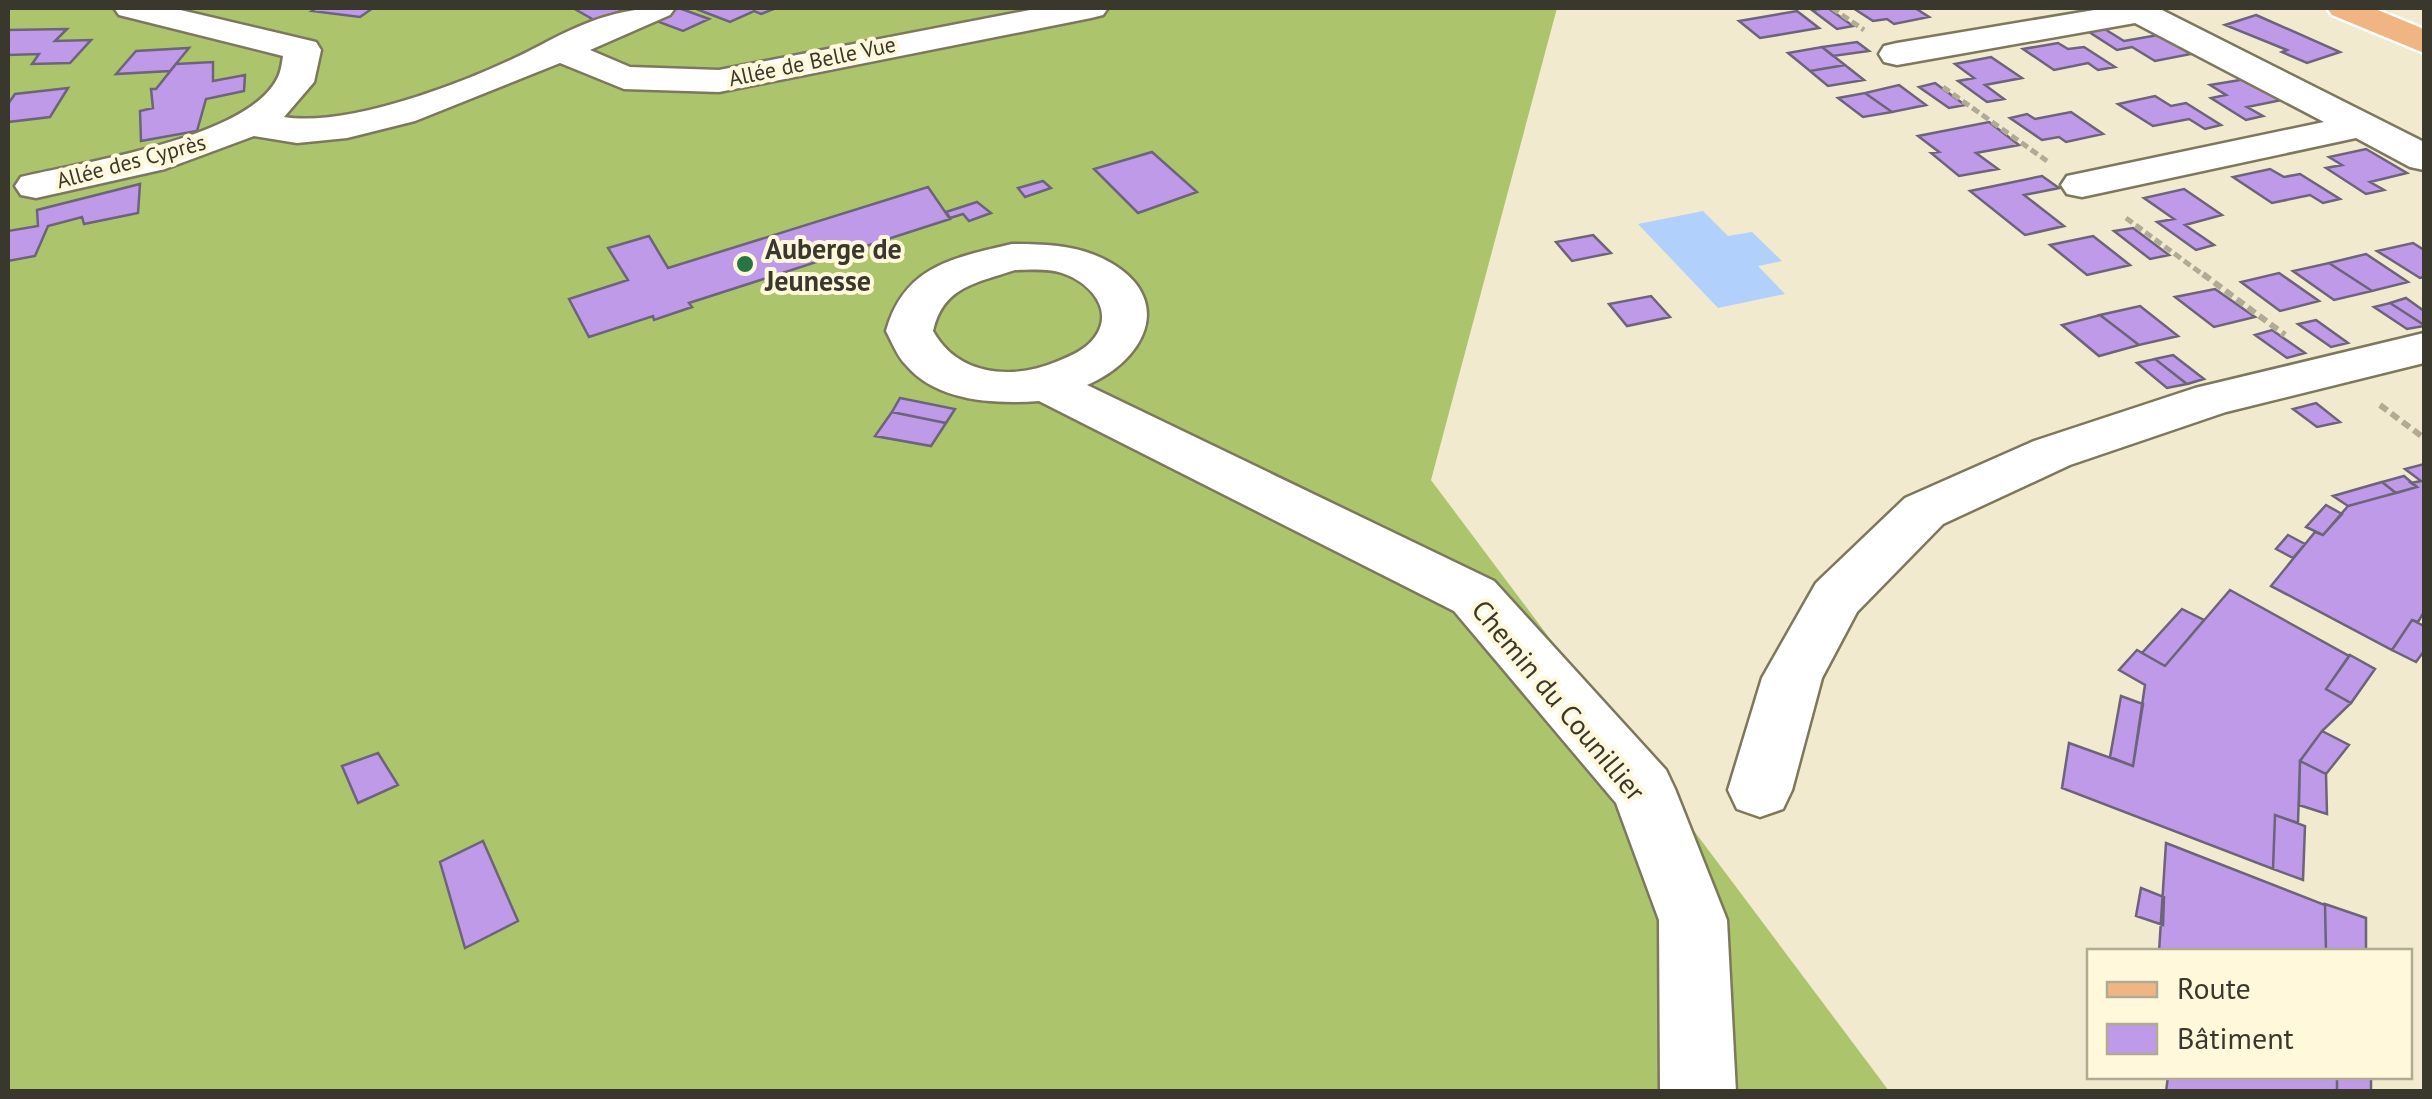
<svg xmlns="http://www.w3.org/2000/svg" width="2432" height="1099" font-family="'PT Sans',sans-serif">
  <rect width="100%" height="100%" fill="#f2eace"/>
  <path fill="#acc56d" d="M8,8H1557L1431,480L1889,1091H8Z"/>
  <path fill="#b1d0fc" d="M1703,211L1728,236L1752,232L1782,261L1758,266L1785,294L1718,308L1638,224Z"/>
  <path fill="#be9ae9" stroke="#6d637a" stroke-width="2.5" d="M317,8H373L360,17L312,11Z
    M573,8H621L624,10L594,20Z
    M675,8H679L709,19L683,31L651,19Z
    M703,8H776L761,14L754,11L730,22L699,10Z
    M1828,8L1853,26L1837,29L1812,10Z
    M1853,8H1915L1929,17L1894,24L1887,19L1873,21Z
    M1797,11L1819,28L1760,38L1739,21Z
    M2256,15L2340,52L2307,63L2282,52L2287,50L2225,25Z
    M2103,28L2124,41L2158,35L2191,54L2155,61L2132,47L2117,50L2086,30Z
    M67,29L55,41L91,40L70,63L32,64L39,54L8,55V30Z
    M1857,42L1869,51L1833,56L1822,47Z
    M2058,43L2068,49L2084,47L2115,67L2098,70L2088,63L2054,70L2023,49Z
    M1822,47L1845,65L1810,71L1788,53Z
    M189,48L170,71L116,74L136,51Z
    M1991,57L2022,78L1985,85L2004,99L1987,102L1958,81L1974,78L1955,64Z
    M213,62V81L245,75L244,91L206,99L197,131L141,141L140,111L153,108L151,89H156L176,64Z
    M1845,65L1864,80L1828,86L1810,71Z
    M2246,79L2282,100L2247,107L2263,116L2246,120L2211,98L2226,95L2210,85Z
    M1935,83L1965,105L1949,108L1919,87Z
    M1899,85L1926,105L1892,112L1865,93Z
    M68,88L50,117L8,122V104L15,94Z
    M1865,93L1892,112L1863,117L1838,98Z
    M2155,96L2171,106L2186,103L2221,125L2205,129L2189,119L2153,126L2118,104Z
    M2071,112L2103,134L2066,142L2059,137L2042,140L2010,118L2027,114L2035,119Z
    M1989,122L2019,145L1976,153L1998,169L1959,176L1931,153L1939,152L1918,136Z
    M2366,149L2407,173L2370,182L2384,190L2366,194L2326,168L2342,165L2329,157Z
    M1152,152L1197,192L1138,213L1094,169Z
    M2270,169L2284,177L2300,174L2340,199L2323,203L2310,195L2272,203L2233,177Z
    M2042,176L2059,188L2024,195L2064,226L2025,235L1970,191Z
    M1043,181L1051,188L1025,197L1018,188Z
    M140,184L138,213L84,224L82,217L48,226L35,256L8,261V231L38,226L37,210Z
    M928,187L950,219L689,303L692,307L654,320L653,316L589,337L569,299L628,280L608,248L649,236L668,268Z
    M2184,189L2222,215L2185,225L2214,245L2196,250L2157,222L2174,219L2144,198Z
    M977,202L991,213L969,221L963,214L950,218L946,212Z
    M2133,228L2169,255L2150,259L2114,231Z
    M1593,235L1611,253L1572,261L1556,242Z
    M2093,236L2130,265L2087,275L2050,245Z
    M2413,243L2424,250V277L2420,278L2377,251Z
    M2366,254L2408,282L2372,291L2329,263Z
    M2329,263L2372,291L2334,300L2293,271Z
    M2279,273L2319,301L2280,311L2241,282Z
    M2215,289L2255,317L2214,327L2175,297Z
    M1651,296L1670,317L1627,326L1609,304Z
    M2406,298L2424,311V325L2390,303Z
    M2390,303L2424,325V326L2407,329L2374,307Z
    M2140,306L2178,336L2139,345L2100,315Z
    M2100,315L2139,345L2099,356L2062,325Z
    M2316,320L2348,343L2331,347L2298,324Z
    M2272,330L2305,353L2287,358L2255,335Z
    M2173,355L2204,379L2187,384L2155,359Z
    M2155,359L2187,384L2167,388L2137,363Z
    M900,398L955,409L946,423L892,412Z
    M2316,403L2340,422L2317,427L2293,409Z
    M892,412L946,423L931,446L875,436Z
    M2424,464V612L2418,622L2412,620L2392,650L2271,586L2315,532L2323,535L2348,506L2417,487L2411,483L2421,481L2405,469Z
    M2404,476L2417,487L2396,493L2382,482Z
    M2382,482L2396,493L2348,506L2333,496Z
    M2326,505L2342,514L2323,535L2306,527Z
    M2288,535L2305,544L2293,558L2276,549Z
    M2230,590L2349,656L2326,689L2351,703L2322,731L2300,761L2298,823L2275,815L2273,869L2062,788L2069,743L2133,766L2145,685L2119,670L2137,650L2165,666Z
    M2182,609L2204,620L2165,666L2142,653Z
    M2412,620L2424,626V651L2416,662L2392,650Z
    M2350,655L2375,669L2351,703L2326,689Z
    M2121,696L2143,704L2133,766L2110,757Z
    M2322,731L2349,745L2326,774L2300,761Z
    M378,753L398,785L358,803L342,766Z
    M2300,761L2326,774L2327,814L2299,805Z
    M2275,815L2305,826L2303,880L2273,869Z
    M483,841L518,921L465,948L440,862Z
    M2166,843L2325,905L2326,952H2159Z
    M2141,888L2164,897L2163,925L2136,916Z
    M2325,904L2366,918V952H2326Z
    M2168,1076H2337V1092H2166Z
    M2337,1076H2371V1092H2337Z"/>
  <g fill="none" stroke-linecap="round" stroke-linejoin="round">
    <g stroke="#7d775d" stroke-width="5">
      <path id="minor" d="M114,8H172L316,42L321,50L314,82L284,117C352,128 478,78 539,46C583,22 625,5 675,8L670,15L590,50L630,67L719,70L1040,8H1108L1103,15L1091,18L719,92L624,89L560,63L415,121L347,138L297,143L254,136L165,169L36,198L21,195L15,186L21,177C83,162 246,139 277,79C281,72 282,63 283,56L119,15Z
        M2106,8H2158L2424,142V170L2410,167L2356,138L2082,197L2067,194L2061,185L2067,176L2324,122L2135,23L1897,65L1884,62L1879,54L1884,46L1897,43Z
        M1012,244C1046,244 1081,245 1111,263C1177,302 1142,362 1087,385L1494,581L1666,770L1675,789L1727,920L1736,1092H1660L1659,920L1616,803L1454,611L1039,401C995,404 937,402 906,365C897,356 892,342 886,331C904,266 953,258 1012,244ZM1015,270C1030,270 1048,268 1062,273C1089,282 1115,309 1095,337C1086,350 1070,356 1056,362C1012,380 958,376 933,331C943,286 977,283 1015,270Z
        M2424,333V363L2226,412L2070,465L1943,524L1857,612L1822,678L1792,790L1783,809L1760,817L1737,809L1728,790L1762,678L1816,583L1905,498L2034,441L2195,388Z"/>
    </g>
    <g stroke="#fff" stroke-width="5">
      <path id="major" d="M2327,8H2373L2424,29V53L2332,15Z"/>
    </g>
    <path stroke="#b1ab95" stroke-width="5" stroke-dasharray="8 4" stroke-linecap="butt" d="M1832,8L1864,30
      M1943,87L2047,161
      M2126,218L2206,277"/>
    <path stroke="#b1ab95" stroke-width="6" stroke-dasharray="9 5" stroke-linecap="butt" d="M2203,274L2285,335
      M2380,405L2424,438"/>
    <use href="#minor" fill="#fff" fill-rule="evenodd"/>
    <use href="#major" fill="#f1b483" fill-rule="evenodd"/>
  </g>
  <circle fill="#277544" stroke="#fff8db" stroke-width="4" cx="745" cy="264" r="10"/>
  <g text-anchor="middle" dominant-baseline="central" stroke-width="8" stroke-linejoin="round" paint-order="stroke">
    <g font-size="22" fill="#3a382d" stroke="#fff8db">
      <text transform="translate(812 61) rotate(-12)">Allée de Belle Vue</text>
      <text transform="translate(131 161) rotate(-15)">Allée des Cyprès</text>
    </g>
    <g font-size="28" font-weight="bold" fill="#3a382d" stroke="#fff8db" text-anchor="start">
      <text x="765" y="248">Auberge de<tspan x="765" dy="32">Jeunesse</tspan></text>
    </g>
    <g font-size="28" fill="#3a382d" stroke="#fff8db">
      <text transform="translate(1559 700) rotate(50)">Chemin du Counillier</text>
    </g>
  </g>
  <rect width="2432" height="1099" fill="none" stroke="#3a382d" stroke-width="20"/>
  <rect x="2087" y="949" width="325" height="130" fill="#fff8db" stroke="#b0ab95" stroke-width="2.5"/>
  <rect x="2107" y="982" width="50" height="15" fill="#f1b483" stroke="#b0ab95" stroke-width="2.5"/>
  <text x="2177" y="999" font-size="30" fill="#3a382d">Route</text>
  <rect x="2107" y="1024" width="50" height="30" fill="#be9ae9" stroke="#b0ab95" stroke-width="2.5"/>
  <text x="2177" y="1049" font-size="30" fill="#3a382d">Bâtiment</text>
</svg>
